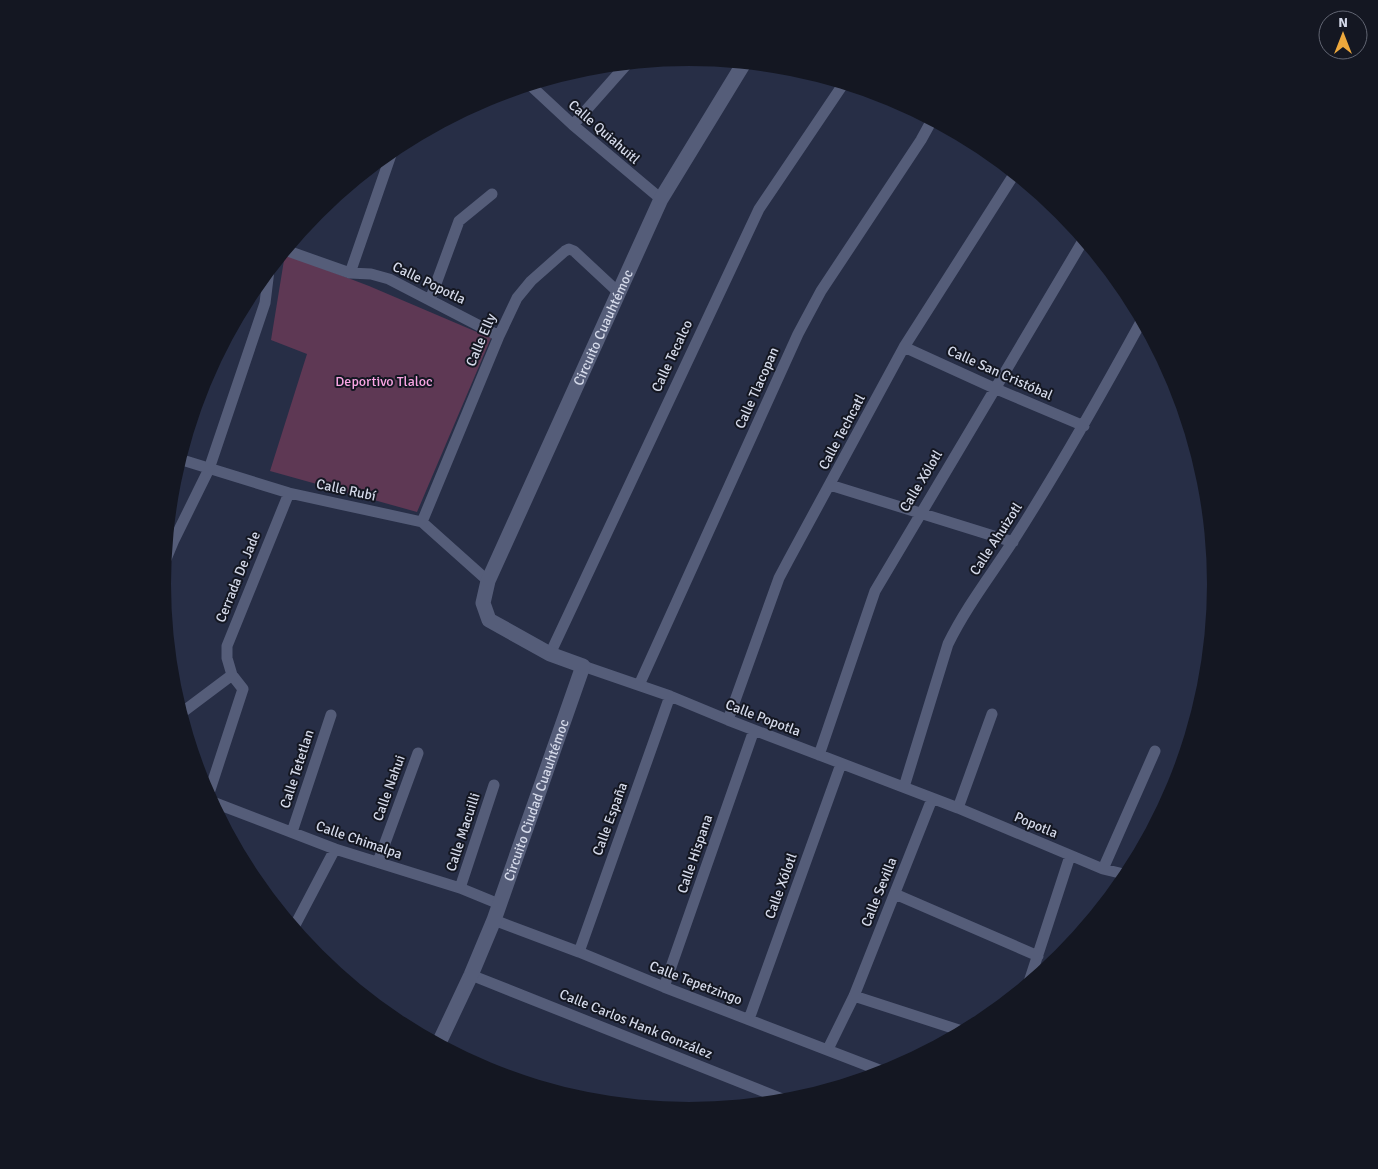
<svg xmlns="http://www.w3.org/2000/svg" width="1378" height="1169" font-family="Signika,sans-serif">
  <rect width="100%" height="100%" fill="#272e46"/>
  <path fill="#5e3854" d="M285,254L369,286L491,338L417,512L270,471L307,354L271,340Z"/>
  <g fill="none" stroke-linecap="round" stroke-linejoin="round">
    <path stroke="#555d79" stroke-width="11" d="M530,85L573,125L661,199
      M573,125L627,64
      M285,250L350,273L371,274L389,279L499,336
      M350,273L393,149
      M430,300L459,221L492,194
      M904,347L994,388L1084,426
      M179,459L289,493L422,522L488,581
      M830,485L1013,542
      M422,522L499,336L517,298L531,281L565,251L569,249L574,251L618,292
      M164,564L174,540L209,469L265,303L269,270
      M550,654L759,209L844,83
      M583,666L670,696L728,720L958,808L1103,869L1128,875
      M639,685L798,334L821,291L921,140L932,120
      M180,714L232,675
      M728,720L779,578L788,561L904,347L1015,173
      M819,755L875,591L1084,239
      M904,787L948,644C966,607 991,575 1013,541C1059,469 1101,395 1142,320
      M208,796L243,689L232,675L227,658V646L289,493
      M210,801L335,849L460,888L499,904
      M958,808L992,714
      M292,832L331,715
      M378,862L418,753
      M1103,869L1155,751
      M460,888L494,785
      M895,894L1038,956
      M494,920L579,952L664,987L887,1073
      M293,929L335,849
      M579,952L670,696
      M471,975L790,1102
      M1028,985L1070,856
      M664,987L754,730
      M854,996L965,1032
      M749,1019L841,764
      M828,1049L854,996L932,799"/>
    <path stroke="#555d79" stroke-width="15" id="s1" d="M438,1045L471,975L494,920L583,666L550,654L489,620L483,603L488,581L661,199L744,63"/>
  </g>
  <g text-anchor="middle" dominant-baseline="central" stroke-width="4" stroke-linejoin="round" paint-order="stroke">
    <g font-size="14" fill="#d4d9e9" stroke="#141722">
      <text transform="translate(604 132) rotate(41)">Calle Quiahuitl</text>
      <text transform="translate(429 283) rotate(26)">Calle Popotla</text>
      <text stroke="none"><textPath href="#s1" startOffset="830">Circuito Cuauhtémoc</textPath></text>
      <text transform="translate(481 340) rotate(-67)">Calle Elly</text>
      <text transform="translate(672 356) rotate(-65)">Calle Tecalco</text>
      <text transform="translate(1000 373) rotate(24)">Calle San Cristóbal</text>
      <text transform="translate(757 388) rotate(-66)">Calle Tlacopan</text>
      <text transform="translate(842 432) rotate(-62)">Calle Techcatl</text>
      <text transform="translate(921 481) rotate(-59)">Calle Xólotl</text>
      <text transform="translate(346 490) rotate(12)">Calle Rubí</text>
      <text transform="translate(996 539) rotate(-57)">Calle Ahuizotl</text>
      <text transform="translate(238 577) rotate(-68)">Cerrada De Jade</text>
      <text transform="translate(763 718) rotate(21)">Calle Popotla</text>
      <text transform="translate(297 769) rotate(-72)">Calle Tetetlan</text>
      <text transform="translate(389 788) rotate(-70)">Calle Nahui</text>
      <text stroke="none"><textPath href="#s1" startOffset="264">Circuito Ciudad Cuauhtémoc</textPath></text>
      <text transform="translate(610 819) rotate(-70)">Calle España</text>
      <text transform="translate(1036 825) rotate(23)">Popotla</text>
      <text transform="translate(463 832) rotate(-72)">Calle Macuilli</text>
      <text transform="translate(359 840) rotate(19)">Calle Chimalpa</text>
      <text transform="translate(695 854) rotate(-71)">Calle Hispana</text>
      <text transform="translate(781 886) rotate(-70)">Calle Xólotl</text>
      <text transform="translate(879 892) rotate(-68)">Calle Sevilla</text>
      <text transform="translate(696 983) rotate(21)">Calle Tepetzingo</text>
      <text transform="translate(636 1024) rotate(22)">Calle Carlos Hank González</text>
    </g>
    <g font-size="14" fill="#f9a5e3" stroke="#141722">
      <text x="384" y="381">Deportivo Tlaloc</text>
    </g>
  </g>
  <path d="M0 0H1378V1169H0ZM171 584a518 518 0 1 1 1036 0a518 518 0 1 1-1036 0Z" fill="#141722" fill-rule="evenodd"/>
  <g transform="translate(1343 35)"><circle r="24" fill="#141722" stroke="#616572"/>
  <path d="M0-4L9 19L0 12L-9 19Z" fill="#eda83c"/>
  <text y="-8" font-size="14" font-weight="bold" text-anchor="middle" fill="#d4d9e9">N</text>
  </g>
</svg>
